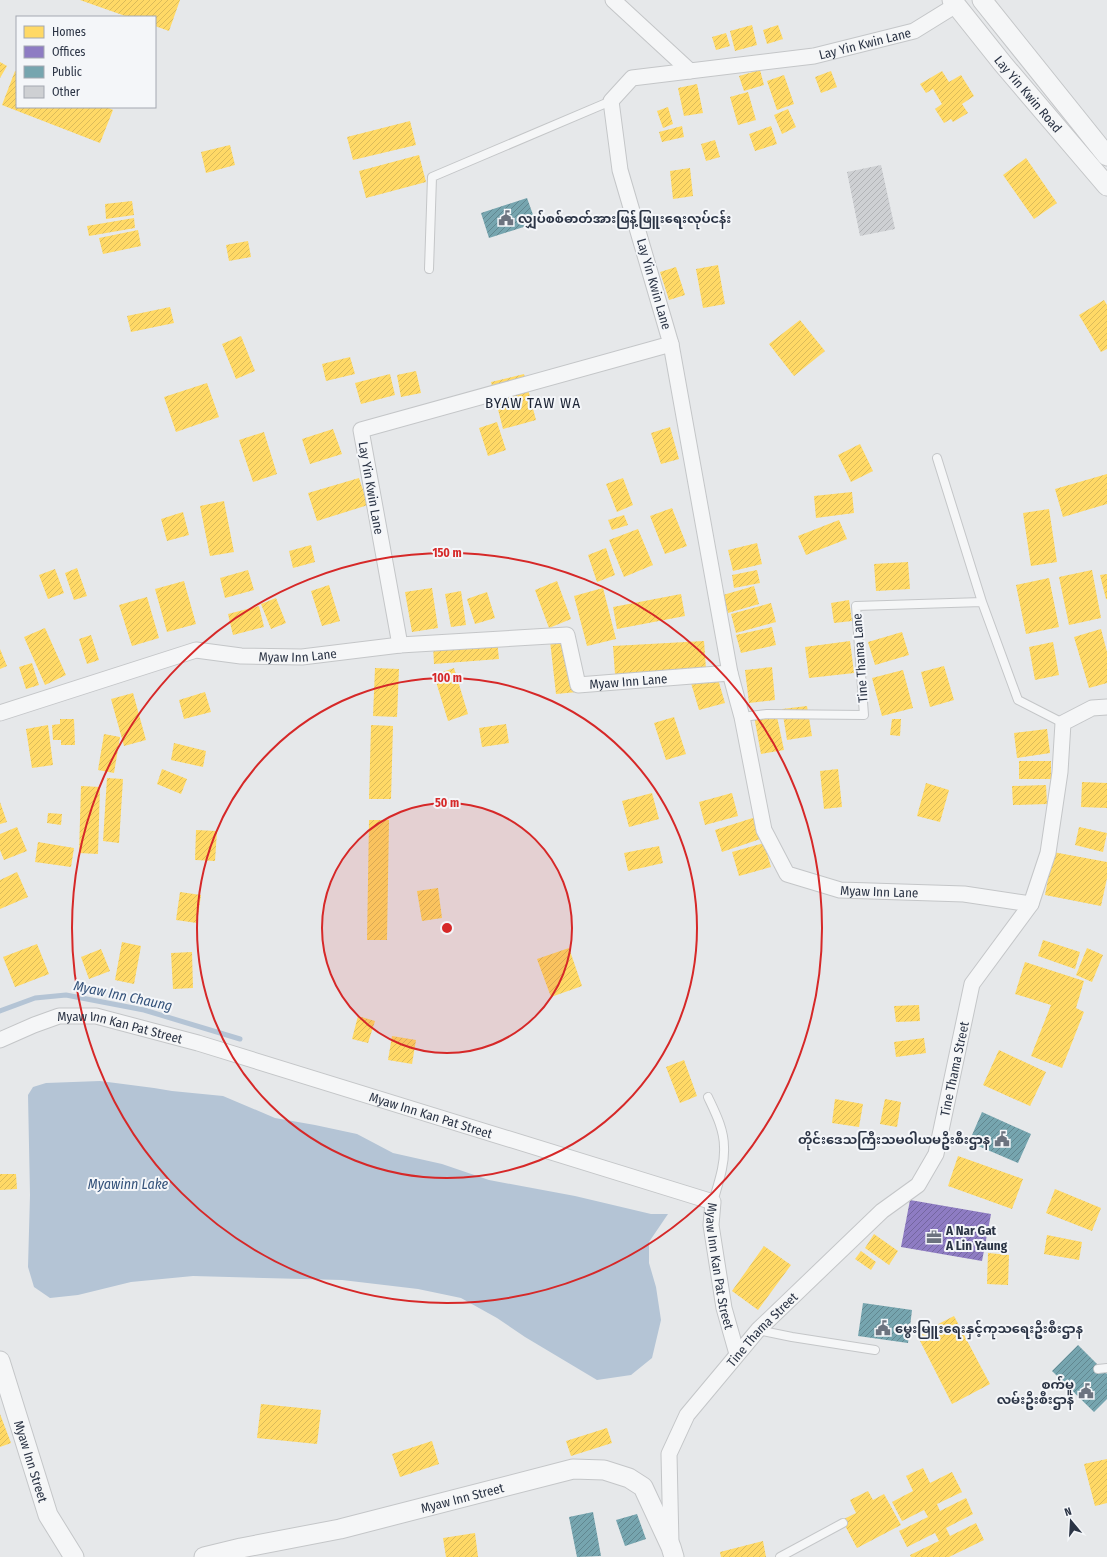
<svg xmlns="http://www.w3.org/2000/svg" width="1107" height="1557" font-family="'Fira Sans Condensed','Noto Sans Myanmar',sans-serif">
  <defs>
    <pattern id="homes-hatch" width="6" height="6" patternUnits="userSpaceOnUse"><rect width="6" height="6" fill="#ffd966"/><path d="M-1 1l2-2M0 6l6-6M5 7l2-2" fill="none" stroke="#dbbb5a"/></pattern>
    <pattern id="offices-hatch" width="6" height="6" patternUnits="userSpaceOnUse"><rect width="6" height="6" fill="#8e7cc3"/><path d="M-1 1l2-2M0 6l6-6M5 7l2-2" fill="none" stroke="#7466a0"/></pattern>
    <pattern id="public-hatch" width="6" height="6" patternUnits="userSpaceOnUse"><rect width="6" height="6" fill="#76a5af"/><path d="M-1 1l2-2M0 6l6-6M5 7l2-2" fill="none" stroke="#618790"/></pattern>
    <pattern id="building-hatch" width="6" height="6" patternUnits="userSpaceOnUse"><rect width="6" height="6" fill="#ced0d3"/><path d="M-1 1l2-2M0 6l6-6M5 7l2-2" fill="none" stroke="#b1b3b6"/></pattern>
  </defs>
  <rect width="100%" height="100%" fill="#e6e8ea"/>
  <path fill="#b4c4d5" d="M100,1081L154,1088L172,1091L223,1096L275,1118L315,1125L357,1134L393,1153L442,1164L489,1180L575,1196L651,1214H668L649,1242V1263L656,1287L661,1320L652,1358L631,1375L597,1380L525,1337L497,1318L461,1298L418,1289L342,1280L193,1276L131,1282L78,1295L50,1298L34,1287L28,1267L30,1195L28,1095L33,1087L46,1083Z"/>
  <path fill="url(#homes-hatch)" d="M80,0H180L169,31L155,26V17H128Z
    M752,25L757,45L735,51L730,31Z
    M778,25L783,39L767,44L763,30Z
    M726,33L730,46L716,50L712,37Z
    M0,62L7,66L0,78Z
    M760,70L764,85L744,91L739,76Z
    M15,71L17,72V107H107L113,110L100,143L2,105Z
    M831,71L837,87L821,93L815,77Z
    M942,71L949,82L961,75L974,96L962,104L968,113L953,122L951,119L944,123L935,109L942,104L933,89L926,93L920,84Z
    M784,75L794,104L777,110L767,81Z
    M697,84L703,113L684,116L678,88Z
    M748,92L756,120L738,125L730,97Z
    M668,107L673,124L663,128L657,111Z
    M788,109L796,127L782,134L774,115Z
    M410,121L416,145L353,160L347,137Z
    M682,126L684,137L662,142L659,132Z
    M771,126L777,144L755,151L749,134Z
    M715,140L720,157L706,161L701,144Z
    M230,145L235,165L206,173L201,152Z
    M419,155L426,182L366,198L359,171Z
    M1026,158L1057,203L1034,219L1003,175Z
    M690,168L693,196L673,199L670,171Z
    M132,201L134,215L106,219L105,204Z
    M134,218L135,228L89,236L87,226Z
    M138,230L141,246L103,254L99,238Z
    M248,241L251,257L229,261L226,245Z
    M718,265L725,304L703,308L696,269Z
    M676,267L685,295L669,300L660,272Z
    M1104,300L1107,305V349L1101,352L1079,315Z
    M170,307L174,323L131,332L127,316Z
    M800,320L825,351L794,376L769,344Z
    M241,336L255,371L236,379L222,344Z
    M350,357L355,374L326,381L322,364Z
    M416,371L421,393L401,397L397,375Z
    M390,374L395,395L361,404L355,383Z
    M524,374L536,420L503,429L491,382Z
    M207,383L219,417L176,432L164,397Z
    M497,422L506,450L488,456L479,428Z
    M670,427L679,459L661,464L651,433Z
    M333,429L342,454L310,464L302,439Z
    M264,432L277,474L253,482L239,440Z
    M860,444L873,471L851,482L838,455Z
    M1107,474V504L1063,517L1055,489Z
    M359,478L368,505L317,521L308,493Z
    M623,478L633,505L617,512L606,484Z
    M852,492L854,513L816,518L814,496Z
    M224,501L234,552L210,556L200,506Z
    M672,508L687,546L665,554L650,516Z
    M1049,509L1057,562L1031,566L1023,513Z
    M183,512L189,535L167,541L161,519Z
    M624,515L628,525L612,530L608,520Z
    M839,520L847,539L806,555L798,536Z
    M638,529L653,565L624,577L609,540Z
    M757,543L762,564L733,571L728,550Z
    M311,545L315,562L293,568L289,551Z
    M606,548L615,575L597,582L588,555Z
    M908,562L910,589L876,591L874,564Z
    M77,568L87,596L74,600L65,573Z
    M55,569L64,593L48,599L39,575Z
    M248,570L254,590L225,598L220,578Z
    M757,570L760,583L734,588L732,575Z
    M1092,570L1101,618L1069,625L1059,577Z
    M1107,574V599H1106L1100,575Z
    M1049,578L1059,627L1026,634L1016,585Z
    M184,581L196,624L167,632L155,589Z
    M557,581L571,619L549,628L535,590Z
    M329,585L340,621L322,626L311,591Z
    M754,586L759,604L728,613L723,595Z
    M432,588L438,628L412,632L405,592Z
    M603,588L616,639L587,646L574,596Z
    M461,591L466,625L451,627L445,594Z
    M487,592L495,618L475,624L467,599Z
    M681,594L685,616L617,629L613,607Z
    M147,597L159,638L132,646L119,605Z
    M276,598L286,623L271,629L261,604Z
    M849,600L852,621L834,623L831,603Z
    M771,603L776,622L736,633L731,614Z
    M259,606L264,627L233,635L228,614Z
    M772,627L776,645L741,653L736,635Z
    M45,628L66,675L45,685L24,637Z
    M1101,629L1107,652V683L1089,688L1074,637Z
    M902,632L909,655L875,665L868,642Z
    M91,635L99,660L87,664L79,639Z
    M570,638L577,692L556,694L550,641Z
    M497,641L499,659L434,664L433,645Z
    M704,641L706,669L615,674L613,646Z
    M850,641L854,673L809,678L805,647Z
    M1053,642L1059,675L1035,680L1029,647Z
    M0,649L7,666L0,669Z
    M32,663L39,685L26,689L19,667Z
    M944,666L954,700L930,707L921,672Z
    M772,667L775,700L749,703L745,670Z
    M375,668L399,669L397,717L373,716Z
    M454,668L468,714L448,721L434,675Z
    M903,670L913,708L882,716L872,678Z
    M717,676L725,703L699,710L691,683Z
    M205,692L211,712L184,719L179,700Z
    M133,693L146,740L124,746L111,699Z
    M807,706L812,736L787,740L782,709Z
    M776,712L784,750L761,754L754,716Z
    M674,717L686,754L666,760L654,723Z
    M60,719H74L75,745H61V740H53L52,725L60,724Z
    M892,719H901L900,736L890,735Z
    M506,724L509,743L482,747L479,728Z
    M48,725L53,765L32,768L26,729Z
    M371,725L393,726L391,799H369Z
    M1047,729L1050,753L1017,758L1014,733Z
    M104,734L120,737L114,773L98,770Z
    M174,743L206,751L203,767L171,760Z
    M1019,761H1051V779H1019Z
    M162,769L187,779L181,794L157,784Z
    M838,769L842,807L824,809L820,771Z
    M107,778L123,779L119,843L103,841Z
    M1082,782L1107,783V808L1081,807Z
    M926,783L949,790L940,822L917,816Z
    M1046,785L1047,804L1013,805L1012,786Z
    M81,786L100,787L98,854L79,853Z
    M652,793L659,819L629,827L622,801Z
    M732,793L738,816L705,825L699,802Z
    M0,802L7,822L0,824Z
    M48,813L62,814L61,825L47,823Z
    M759,816L766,837L722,852L715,830Z
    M369,820H389L387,940H367Z
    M17,827L27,851L4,860L0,850V834Z
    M1079,827L1107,833L1103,852L1075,845Z
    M196,830L217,831L215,861L195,860Z
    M38,842L74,848L71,867L35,862Z
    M764,843L771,867L739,876L732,852Z
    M659,846L663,863L628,871L624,853Z
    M1053,852L1107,862V878L1101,906L1045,895Z
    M17,872L28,897L0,909V880Z
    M438,888L442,918L422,921L417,891Z
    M180,892L201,895L197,923L176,920Z
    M1043,940L1080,952L1075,969L1038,956Z
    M122,942L141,946L134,984L115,980Z
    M37,944L49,974L15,987L3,957Z
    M569,948L582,986L551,997L537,959Z
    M1087,948L1103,955L1092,982L1076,975Z
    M101,949L110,971L89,979L81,957Z
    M192,952L193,988L173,989L171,953Z
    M1025,962L1084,981L1076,1008L1084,1012L1062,1068L1031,1056L1051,1005L1015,994Z
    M919,1005L920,1021L896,1022L894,1006Z
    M358,1016L375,1021L368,1043L352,1039Z
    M392,1036L416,1040L412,1064L388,1060Z
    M924,1038L926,1053L896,1057L894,1042Z
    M999,1050L1046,1072L1030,1106L983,1085Z
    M684,1060L697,1096L680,1103L666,1067Z
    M835,1099L863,1104L859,1127L832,1123Z
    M885,1099L901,1102L897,1127L880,1124Z
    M958,1156L1023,1179L1012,1209L948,1186Z
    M0,1174H16L17,1189L0,1190Z
    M1055,1189L1101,1208L1092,1231L1046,1213Z
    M874,1234L898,1251L889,1265L865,1248Z
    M1047,1235L1082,1242L1079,1260L1044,1254Z
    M764,1246L791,1265L758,1310L732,1291Z
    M861,1251L876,1262L871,1270L855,1259Z
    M988,1253L1009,1255L1008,1285L987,1284Z
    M954,1316L990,1384L952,1404L917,1335Z
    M261,1404L321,1410L317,1444L257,1438Z
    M0,1414L11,1443L0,1447Z
    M607,1428L612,1443L571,1456L566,1441Z
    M432,1441L439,1464L400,1477L392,1454Z
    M1107,1459V1503L1095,1506L1084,1464Z
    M923,1468L930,1483L952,1472L962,1492L937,1504L940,1511L966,1498L973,1514L946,1528L950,1536L976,1523L984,1540L949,1557H911L910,1555L939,1541L935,1533L907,1547L899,1531L928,1517L924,1510L902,1521L892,1502L913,1491L906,1476Z
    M868,1491L873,1500L884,1494L901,1525L857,1548L842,1520L856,1513L850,1500Z
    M475,1533L478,1557H446L443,1538Z
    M763,1541L766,1557H721L720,1552Z"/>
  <path fill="url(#offices-hatch)" d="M910,1200L991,1214L982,1261L901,1247Z"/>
  <path fill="url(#public-hatch)" d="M527,198L536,223L489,238L481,213Z
    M982,1112L1031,1134L1018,1163L969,1142Z
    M863,1303L912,1310L908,1343L858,1336Z
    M1078,1345L1107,1374V1399L1094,1412L1052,1371Z
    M593,1512L601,1556L577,1557L569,1517Z
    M637,1514L646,1539L625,1546L616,1520Z"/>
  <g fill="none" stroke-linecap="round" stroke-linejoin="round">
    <path stroke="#b4c4d5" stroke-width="5" d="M0,1011L35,998L66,995L144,1010L240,1039"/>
  </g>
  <path fill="url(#building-hatch)" d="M881,165L895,229L860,236L847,172Z"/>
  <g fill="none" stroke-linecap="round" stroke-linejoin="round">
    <g stroke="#c4c6c8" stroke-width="10">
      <path id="service" d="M429,269L432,177L611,101
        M937,458L982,602
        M742,717L767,714L864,715L856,606L982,602L1018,700L1063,723
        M708,1097C715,1112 724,1129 724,1147C725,1165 718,1184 713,1202
        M758,1330L792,1337L875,1350
        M1098,1369L1107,1368
        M780,1557L843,1523"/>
    </g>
    <g stroke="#c4c6c8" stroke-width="17">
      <g id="minor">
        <path d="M613,0L690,71"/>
        <path d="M671,344L730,673"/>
        <path id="s1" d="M400,645L361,430L671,344L620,170L611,101L632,78L814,56L914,31L956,5"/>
        <path id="s2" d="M0,713L196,650L241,656L302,657L400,645L567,635L578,685L730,673L742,717L764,830L787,874L840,890L964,894L1031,904"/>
        <path id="s3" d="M0,1040L34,1025L59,1016H96L198,1043L713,1202L711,1225L724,1308L737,1354"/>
        <path id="s4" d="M671,1544L669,1454L687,1415L758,1330L882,1211L918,1185L936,1154L972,984L1031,904L1048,853L1060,772L1063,723L1092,708L1107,707"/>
      </g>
    </g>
    <g stroke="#c4c6c8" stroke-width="21">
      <g id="tertiary">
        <path id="s5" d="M952,0L1003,64L1107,186"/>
        <path d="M982,0L1107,156"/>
        <path id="s6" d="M0,1361L48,1515L74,1557"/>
        <path id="s7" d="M204,1557L241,1548L340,1529L573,1469L604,1470L629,1478L643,1487L671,1547L674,1557"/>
      </g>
    </g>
    <use href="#service" stroke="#f5f6f7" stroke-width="8"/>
    <use href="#minor" stroke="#f5f6f7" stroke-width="15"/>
    <use href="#tertiary" stroke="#f5f6f7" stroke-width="19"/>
  </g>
  <circle cx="447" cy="928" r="125" fill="#d62828" fill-opacity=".12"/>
  <g fill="none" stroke="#d62828" stroke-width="2">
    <circle cx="447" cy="928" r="125"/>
    <circle cx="447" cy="928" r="250"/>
    <circle cx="447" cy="928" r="375"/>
  </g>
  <defs>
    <g id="civic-bare" transform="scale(1.2)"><path d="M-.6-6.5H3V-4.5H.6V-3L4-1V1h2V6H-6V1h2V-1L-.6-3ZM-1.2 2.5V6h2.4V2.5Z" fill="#6c737f" stroke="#f4f6f9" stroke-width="2.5" paint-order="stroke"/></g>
    <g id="office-bare" transform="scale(1.2)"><path d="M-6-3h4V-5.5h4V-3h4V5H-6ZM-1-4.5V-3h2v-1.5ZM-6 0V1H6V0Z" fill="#6c737f" stroke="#f4f6f9" stroke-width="2.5" paint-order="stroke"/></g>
  </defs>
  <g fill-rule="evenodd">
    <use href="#civic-bare" x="506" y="218"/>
    <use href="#civic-bare" x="1002" y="1139"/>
    <use href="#office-bare" x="934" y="1237"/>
    <use href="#civic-bare" x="883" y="1328"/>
    <use href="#civic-bare" x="1086" y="1391"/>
  </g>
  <g text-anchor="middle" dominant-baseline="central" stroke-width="4" stroke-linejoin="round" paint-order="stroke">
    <g font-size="13" fill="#2b3445" stroke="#f4f6f9">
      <text stroke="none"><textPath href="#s1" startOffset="1058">Lay Yin Kwin Lane</textPath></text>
      <text stroke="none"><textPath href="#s5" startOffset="121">Lay Yin Kwin Road</textPath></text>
      <text transform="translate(654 284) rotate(74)">Lay Yin Kwin Lane</text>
      <text transform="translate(371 488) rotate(80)">Lay Yin Kwin Lane</text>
      <text stroke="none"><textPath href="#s2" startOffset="308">Myaw Inn Lane</textPath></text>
      <text transform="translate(860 658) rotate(-94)">Tine Thama Lane</text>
      <text stroke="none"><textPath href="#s2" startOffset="680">Myaw Inn Lane</textPath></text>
      <text stroke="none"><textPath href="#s2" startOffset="1087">Myaw Inn Lane</textPath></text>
      <text stroke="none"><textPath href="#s3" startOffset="126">Myaw Inn Kan Pat Street</textPath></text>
      <text stroke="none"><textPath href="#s4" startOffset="583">Tine Thama Street</textPath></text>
      <text stroke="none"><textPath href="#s3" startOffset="450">Myaw Inn Kan Pat Street</textPath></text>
      <text stroke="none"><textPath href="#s3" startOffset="810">Myaw Inn Kan Pat Street</textPath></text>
      <text stroke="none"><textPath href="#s4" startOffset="247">Tine Thama Street</textPath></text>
      <text stroke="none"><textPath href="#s6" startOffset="105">Myaw Inn Street</textPath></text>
      <text stroke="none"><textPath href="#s7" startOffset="265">Myaw Inn Street</textPath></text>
    </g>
    <g font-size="13" font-weight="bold" fill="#2b3445" stroke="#f4f6f9" text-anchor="start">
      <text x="518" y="218">လျှပ်စစ်ဓာတ်အားဖြန့်ဖြူးရေးလုပ်ငန်း</text>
      <text x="990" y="1139" text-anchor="end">တိုင်းဒေသကြီးသမဝါယမဦးစီးဌာန</text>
      <text x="946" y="1230">A Nar Gat<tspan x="946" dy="15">A Lin Yaung</tspan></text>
      <text x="895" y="1328">မွေးမြူးရေးနှင့်ကုသရေးဦးစီးဌာန</text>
      <text x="1074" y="1384" text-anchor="end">စက်မူ<tspan x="1074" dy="15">လမ်းဦးစီးဌာန</tspan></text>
    </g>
    <g font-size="14" font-style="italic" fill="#34527a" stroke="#f4f6f9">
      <text transform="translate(123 996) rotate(12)">Myaw Inn Chaung</text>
      <text x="128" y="1184">Myawinn Lake</text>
    </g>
    <g font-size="15" letter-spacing="1" fill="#1d2536" stroke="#f4f6f9">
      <text x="533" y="403">BYAW TAW WA</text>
    </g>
  </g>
  <circle cx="447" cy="928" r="6" fill="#d62828" stroke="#f4f6f9" stroke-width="2"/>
  <g font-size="12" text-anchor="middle" font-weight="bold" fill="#d62828" stroke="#f4f6f9" stroke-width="4" stroke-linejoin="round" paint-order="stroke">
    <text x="447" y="557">150 m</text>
    <text x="447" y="682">100 m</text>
    <text x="447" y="807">50 m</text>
  </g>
  <rect x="16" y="16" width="140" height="92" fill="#f4f6f9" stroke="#a4a8b1"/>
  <rect x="24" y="26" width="20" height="12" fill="#ffd966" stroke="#a4a8b1"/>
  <text x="52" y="36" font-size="12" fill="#2b3445">Homes</text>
  <rect x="24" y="46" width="20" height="12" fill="#8e7cc3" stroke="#a4a8b1"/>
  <text x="52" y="56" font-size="12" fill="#2b3445">Offices</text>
  <rect x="24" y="66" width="20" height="12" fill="#76a5af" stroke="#a4a8b1"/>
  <text x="52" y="76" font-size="12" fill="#2b3445">Public</text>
  <rect x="24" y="86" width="20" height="12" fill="#ced0d3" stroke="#a4a8b1"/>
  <text x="52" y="96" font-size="12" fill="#2b3445">Other</text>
  <g transform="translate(1071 1521) rotate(342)" stroke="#f4f6f9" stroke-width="3" paint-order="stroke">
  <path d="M0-3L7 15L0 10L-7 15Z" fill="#2b3445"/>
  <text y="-6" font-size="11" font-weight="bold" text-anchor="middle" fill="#2b3445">N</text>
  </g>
</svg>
